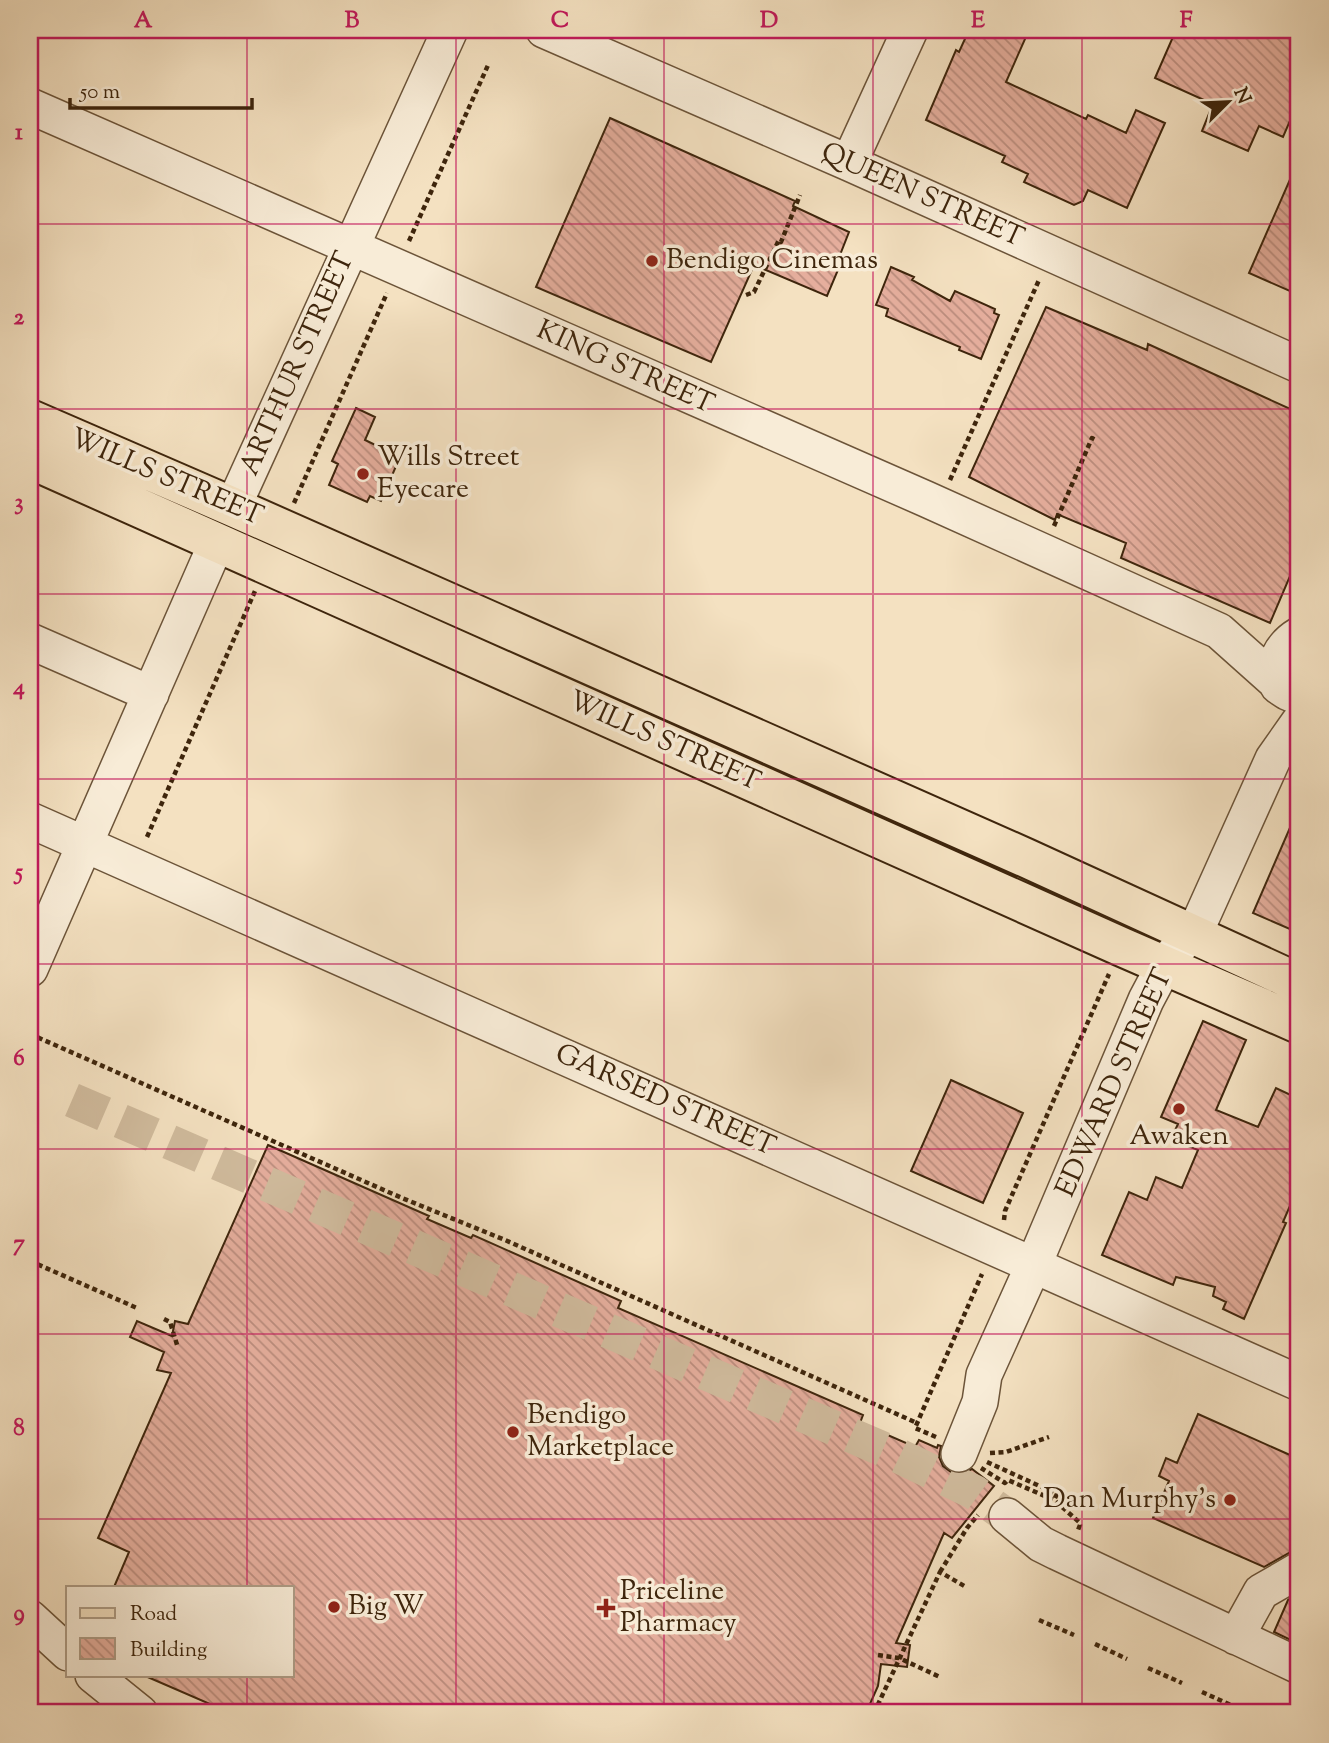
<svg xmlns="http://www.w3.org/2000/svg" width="1329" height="1743" font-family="'Sorts Mill Goudy',serif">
  <defs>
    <pattern id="building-back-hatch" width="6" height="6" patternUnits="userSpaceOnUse" patternTransform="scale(1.75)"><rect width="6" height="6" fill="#e5ae9d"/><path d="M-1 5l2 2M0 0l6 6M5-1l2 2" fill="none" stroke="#bb8d7e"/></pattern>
  </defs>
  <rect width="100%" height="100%" fill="#f4e1c1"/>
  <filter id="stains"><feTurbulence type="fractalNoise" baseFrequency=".00286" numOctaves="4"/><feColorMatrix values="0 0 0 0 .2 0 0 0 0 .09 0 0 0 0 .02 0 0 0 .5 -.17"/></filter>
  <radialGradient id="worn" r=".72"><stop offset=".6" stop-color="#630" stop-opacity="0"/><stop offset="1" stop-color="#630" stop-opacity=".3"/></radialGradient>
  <path fill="url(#building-back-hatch)" stroke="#3e250c" stroke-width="2" d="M969,30H1029L1006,82L1086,119L1088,115L1126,133L1136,110L1165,123L1127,208L1088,190L1083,201L1074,205L1024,182L1028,174L1002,162L1005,156L926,120L956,50L959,52Z
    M1176,30H1299V100L1283,137L1259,126L1248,151L1202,131L1213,104L1155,78Z
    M610,118L795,201L793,206L849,232L840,255L843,258L827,296L754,265L711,362L536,287Z
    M1299,159V295L1249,273Z
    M891,267L914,277L912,280L950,301L955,291L995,309L994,313L999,315L981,359L959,350L960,347L886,316L888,309L876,305Z
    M1046,307L1147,350L1148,344L1299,413V555L1270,623L1121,558L1126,543L1057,514L1055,520L969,477Z
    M356,408L375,417L365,440L400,457L381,501L370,496L367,502L329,485L338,464L332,461Z
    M1299,807V933L1253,913Z
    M1203,1021L1246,1040L1216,1110L1258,1127L1276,1088L1299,1099V1185L1283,1222L1286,1223L1244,1319L1223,1309L1226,1302L1213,1296L1215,1287L1176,1277L1173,1285L1102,1255L1129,1192L1147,1200L1156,1177L1182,1188L1198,1150L1171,1139L1178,1124L1161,1117Z
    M951,1080L1023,1113L983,1203L911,1171Z
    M268,1145L429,1216L427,1219L471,1238L473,1235L621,1301L618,1308L863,1415L860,1423L915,1447L919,1440L937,1448L938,1445L941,1446L939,1457L943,1466L951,1472L962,1474L972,1469L994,1486L952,1538L944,1533L896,1643L910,1645L907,1667L881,1664L878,1686L866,1713H206L210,1704L143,1675H292V1587H114L129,1552L98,1538L171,1373L157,1370L164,1352L130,1337L137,1321L172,1336L175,1321L188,1324Z
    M1198,1414L1299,1459V1550L1289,1553L1264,1567L1153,1518L1169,1481L1159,1476L1166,1458L1177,1463Z
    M1299,1593V1644L1274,1632L1288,1600Z"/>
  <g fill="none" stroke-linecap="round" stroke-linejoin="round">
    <path stroke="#d0bb9d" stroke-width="35" stroke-dasharray="35 18" stroke-linecap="butt" d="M72,1100L899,1456L974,1492L1007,1516"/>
    <g stroke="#6c5439" stroke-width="38">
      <path id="minor" d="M544,30L849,163L1299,365
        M30,106L926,499L1219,631L1275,681
        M849,163L910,30
        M233,507L450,30
        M1299,635C1282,645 1269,666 1278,686L1287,692L1299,697
        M30,641L151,694
        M30,820L1299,1383
        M30,969L217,542
        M959,1454L980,1402L984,1375L1034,1264L1146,1000L1164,966L1201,919L1273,759L1299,722
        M1007,1516L1041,1544L1057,1552L1299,1666
        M30,1618L68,1653
        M1236,1637L1261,1592L1299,1570
        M93,1675L140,1713"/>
    </g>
    <g stroke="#3e250c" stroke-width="42">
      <path id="major" d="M30,419L233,507L1026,858L1299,983
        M30,459L1122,947L1299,1024"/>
    </g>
    <path stroke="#3e250c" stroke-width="4.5" stroke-dasharray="5 3.5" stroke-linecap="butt" d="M409,241L489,63
      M746,295L754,292L779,240L781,242L800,195
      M950,480L1039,280
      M294,503L387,293
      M1054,526L1092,438L1096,440
      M147,837L255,591
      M30,1034L402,1198L505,1240L917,1423
      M1004,1220L1005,1211L1109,974
      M30,1261L137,1308
      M164,1319L170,1322L178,1348
      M936,1437L915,1428L982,1274
      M990,1453L1006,1452L1049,1437
      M987,1462L1057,1494L1054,1500
      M981,1468L1005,1483L1008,1480L1054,1500L1079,1522L1080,1525L1078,1530
      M940,1572L967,1528L978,1515
      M1039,1620L1074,1635
      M1095,1644L1127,1659
      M878,1655L899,1658L940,1677
      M1148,1668L1182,1683
      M1202,1692L1233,1706
      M874,1713L940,1572L966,1587"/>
    <use href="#minor" stroke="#f8ecd7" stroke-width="35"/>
    <use href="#major" stroke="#f4e1c1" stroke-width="38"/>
    <path stroke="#3e250c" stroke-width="5" stroke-dasharray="12 12" stroke-linecap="butt" d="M30,1706L40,1713"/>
  </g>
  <path fill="none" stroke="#c2185b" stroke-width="2" stroke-opacity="0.55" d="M247,30V1587M456,30V1713M664,30V1713M873,30V1713M1082,30V1713M30,224H1299M30,409H1299M30,594H1299M30,779H1299M30,964H1299M30,1149H1299M30,1334H1299M30,1519H1299M247,1675V1713"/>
  <g fill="#8f2418" stroke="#f8ecd7" stroke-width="2.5">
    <circle cx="652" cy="261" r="7"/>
    <circle cx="363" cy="474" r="7"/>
    <circle cx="1179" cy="1109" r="7"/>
    <circle cx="513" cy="1432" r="7"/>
    <circle cx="1230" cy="1500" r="7"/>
    <circle cx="334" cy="1607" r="7"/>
    <path d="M602.5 1597.5h7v7h7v7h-7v7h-7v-7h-7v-7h7z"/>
  </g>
  <g text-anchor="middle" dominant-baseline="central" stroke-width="7" stroke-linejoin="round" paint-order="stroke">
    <g font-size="28" fill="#3e250c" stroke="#f8ecd7">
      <text transform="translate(922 196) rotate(24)">QUEEN STREET</text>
      <text transform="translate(298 364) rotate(-66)">ARTHUR STREET</text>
      <text transform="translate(625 368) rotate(24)">KING STREET</text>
      <text transform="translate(166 478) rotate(23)">WILLS STREET</text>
      <text transform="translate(664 742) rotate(24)">WILLS STREET</text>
      <text transform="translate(1115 1083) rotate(-66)">EDWARD STREET</text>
      <text transform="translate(665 1101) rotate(24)">GARSED STREET</text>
    </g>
    <g font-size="28" fill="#3e250c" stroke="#f8ecd7" text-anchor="start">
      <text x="666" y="261">Bendigo Cinemas</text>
      <text x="377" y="458">Wills Street<tspan x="377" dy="32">Eyecare</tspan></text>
      <text x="1179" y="1137" text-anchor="middle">Awaken</text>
      <text x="527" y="1416">Bendigo<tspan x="527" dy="32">Marketplace</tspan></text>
      <text x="1216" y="1500" text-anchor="end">Dan Murphy's</text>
      <text x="620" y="1592">Priceline<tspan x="620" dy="32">Pharmacy</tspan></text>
      <text x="348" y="1607">Big W</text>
    </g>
  </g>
  <rect width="1329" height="1743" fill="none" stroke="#f4e1c1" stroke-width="77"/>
  <rect x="66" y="1586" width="228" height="91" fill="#f8ecd7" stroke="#ae9c86" stroke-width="2"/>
  <rect x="80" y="1608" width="35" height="10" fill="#f4e1c1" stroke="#ae9c86" stroke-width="2"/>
  <text x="130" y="1620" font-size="21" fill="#3e250c">Road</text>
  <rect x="80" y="1638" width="35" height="21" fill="url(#building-back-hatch)" stroke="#ae9c86" stroke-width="2"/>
  <text x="130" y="1656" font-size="21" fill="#3e250c">Building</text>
  <g transform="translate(1228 102) rotate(66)" stroke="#f8ecd7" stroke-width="5" paint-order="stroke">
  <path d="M0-5L12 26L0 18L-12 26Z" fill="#3e250c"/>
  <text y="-10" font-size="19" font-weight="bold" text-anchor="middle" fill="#3e250c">N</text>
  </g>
  <path d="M70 98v10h182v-10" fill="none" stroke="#3e250c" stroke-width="3.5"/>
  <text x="80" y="98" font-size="21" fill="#3e250c" stroke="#f8ecd7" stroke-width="5" paint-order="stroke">50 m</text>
  <rect x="38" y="38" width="1252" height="1666" fill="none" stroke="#c2185b" stroke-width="2.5"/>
  <g font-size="23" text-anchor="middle" font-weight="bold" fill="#c2185b">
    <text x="143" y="27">A</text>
    <text x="352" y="27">B</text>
    <text x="560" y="27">C</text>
    <text x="769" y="27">D</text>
    <text x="978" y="27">E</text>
    <text x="1186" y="27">F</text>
    <text x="19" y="139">1</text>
    <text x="19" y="324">2</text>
    <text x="19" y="509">3</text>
    <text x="19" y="694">4</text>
    <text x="19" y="879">5</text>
    <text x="19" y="1065">6</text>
    <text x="19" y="1250">7</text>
    <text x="19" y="1435">8</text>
    <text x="19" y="1620">9</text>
  </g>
  <rect width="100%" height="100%" filter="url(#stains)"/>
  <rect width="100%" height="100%" fill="url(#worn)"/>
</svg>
